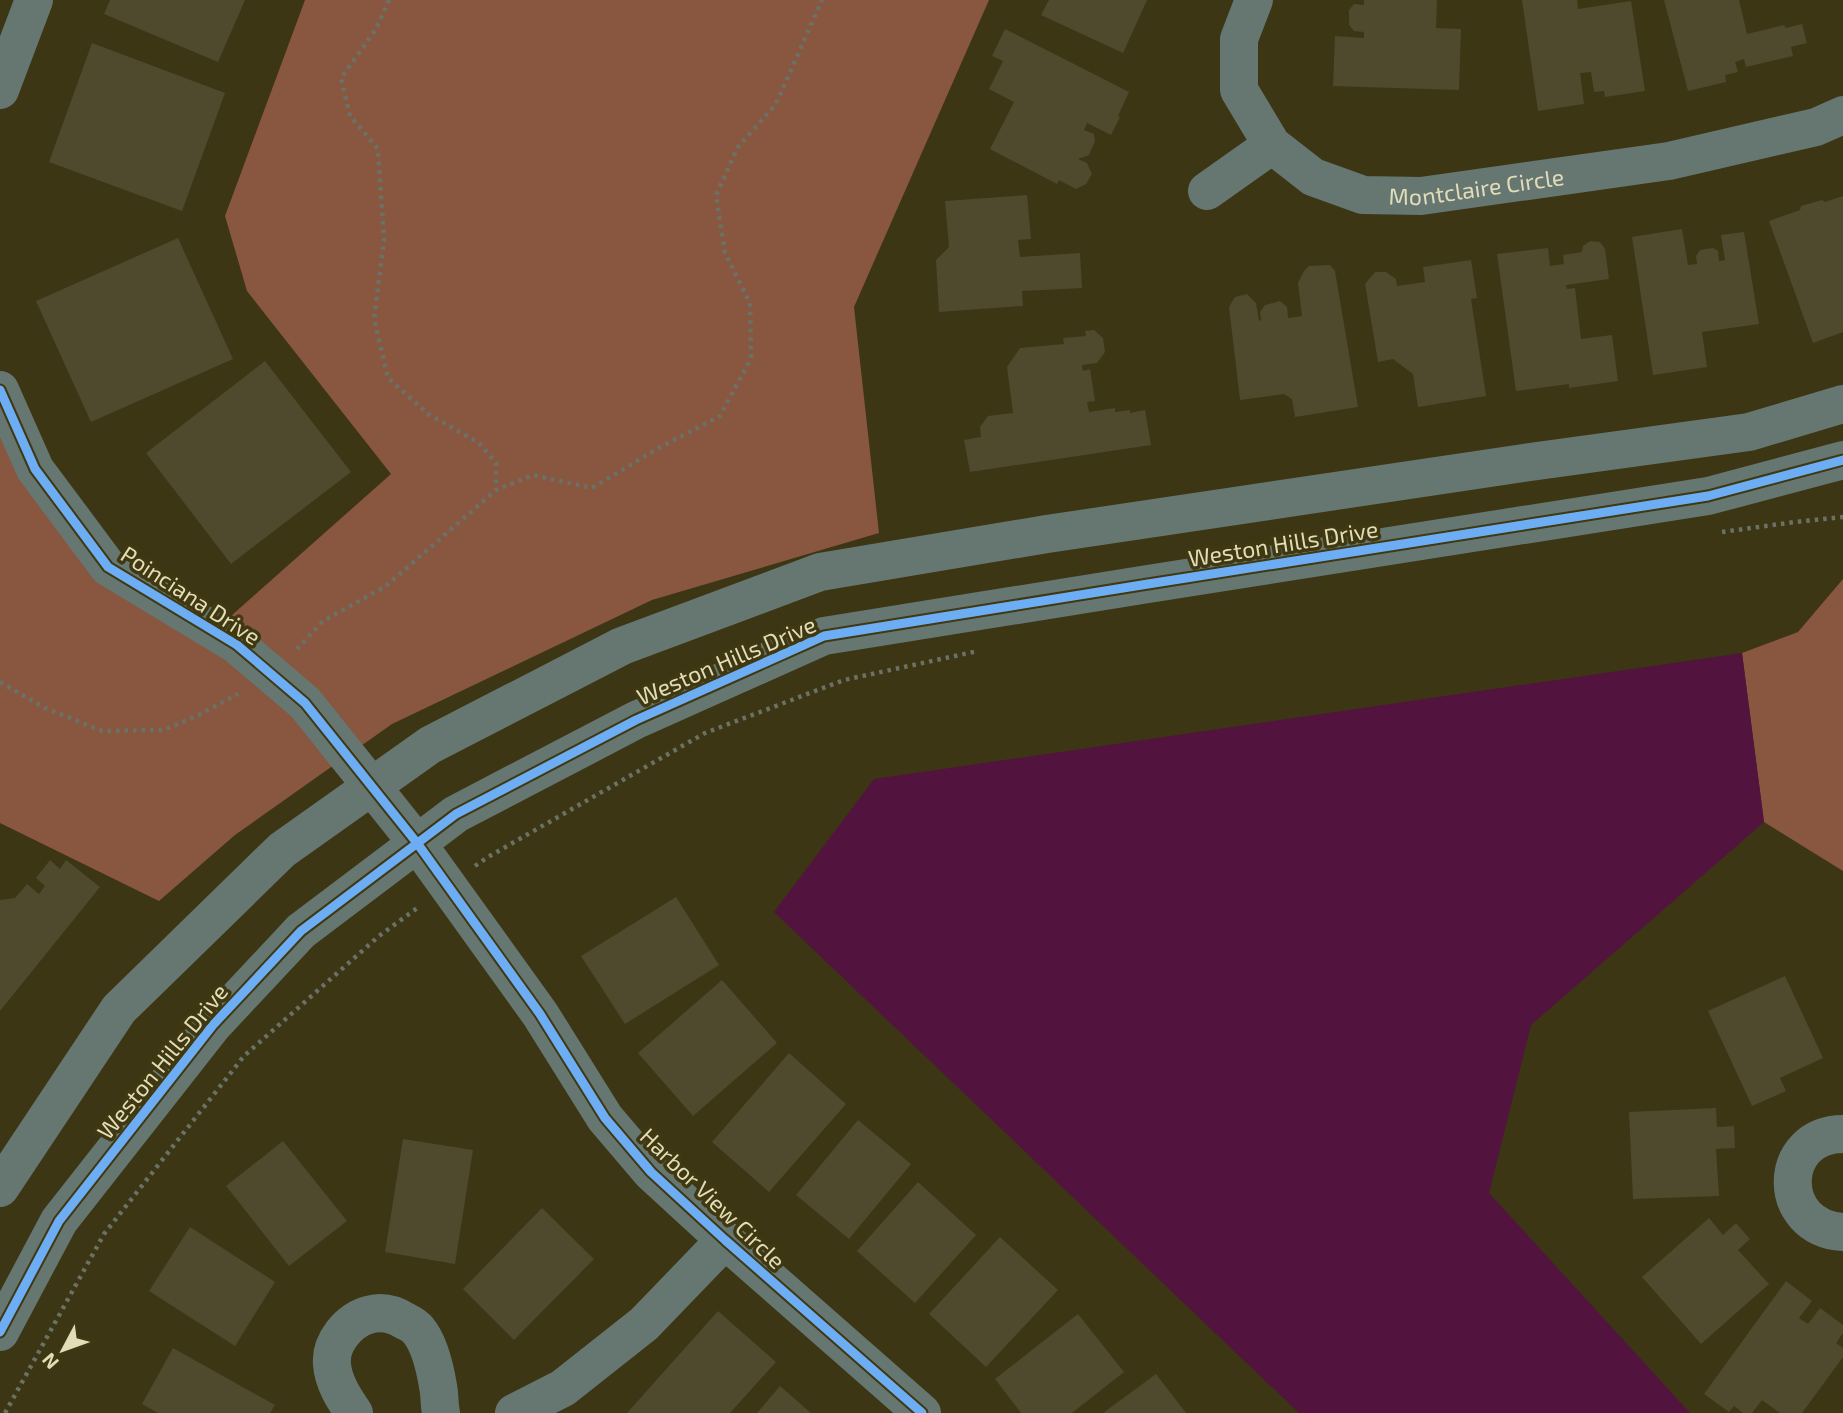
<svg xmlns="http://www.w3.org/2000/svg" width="1843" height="1413" font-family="'Exo 2',sans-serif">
  <rect width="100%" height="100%" fill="#3c3614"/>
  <path fill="#895640" d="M305,0H989L854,307L879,533L652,600L392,724L235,835L159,901L0,823V391L108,567L214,631L391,474L247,291L225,216Z
    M1843,579V871L1764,822L1742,653L1798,632Z"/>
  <path fill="#52133f" d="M1742,653L1764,822L1531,1025L1489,1193L1690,1413H1299L774,912L874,779Z"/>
  <path fill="#4f4a2d" d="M110,0H245L218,62L104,14Z
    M1049,0H1147L1123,53L1041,15Z
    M1364,0H1437L1436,28L1461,29L1459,90L1333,86L1335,36L1364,38V32L1354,31L1349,25V10L1354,4L1364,5Z
    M1522,0H1577L1578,9L1631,1L1645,91L1605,97L1604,91L1594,92L1591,72L1580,73L1584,104L1538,111Z
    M1664,0H1739L1747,34L1784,25L1786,28L1802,24L1807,43L1791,47L1793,56L1746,67L1744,59L1735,62L1738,72L1725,75L1726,82L1688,91Z
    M1005,29L1129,92L1118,116L1120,117L1111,135L1087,123L1084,130L1094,134L1095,141L1089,155L1078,159L1087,163L1092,174L1086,184L1076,189L1059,180L1057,184L990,149L1014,102L989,89L1003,61L992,56Z
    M92,43L225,93L182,211L49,162Z
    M1027,195L1031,239L1018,240L1020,257L1080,253L1082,288L1022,291L1023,306L939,312L936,260L949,247L945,201Z
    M1843,196V332L1813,343L1769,221L1800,210L1801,206L1822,200L1825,202Z
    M1682,229L1688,265L1697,264L1696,256L1700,250L1713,248L1718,251L1719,261L1725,260L1721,235L1744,232L1759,324L1702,332L1707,367L1653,375L1632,237Z
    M178,238L233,359L91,422L36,301Z
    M1590,241L1600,242L1605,249L1609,279L1566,285L1567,289L1575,288L1581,339L1612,335L1618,381L1569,388V384L1516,391L1497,254L1548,248L1550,266L1564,264L1563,255L1582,252L1583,246Z
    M1471,260L1477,298L1471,299L1486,396L1418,407L1413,374L1393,359L1378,362L1365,284L1375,272H1386L1396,279L1397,286L1425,282L1423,267Z
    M1330,265L1335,271L1358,407L1295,417L1292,399L1284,394L1240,400L1229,307L1235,297L1247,294L1256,303L1259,321L1261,320L1260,312L1265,305L1280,301L1287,307L1288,318L1302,316L1298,283L1304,271L1309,266Z
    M1094,330L1103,338L1105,352L1097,363L1082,365L1083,371L1090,369L1095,401L1087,402L1089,412L1115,408V412L1130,410V413L1145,410L1151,445L970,472L964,440L981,437L980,427L988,416L1013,413L1007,367L1020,348L1064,344L1063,338L1086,336L1085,331Z
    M265,361L351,472L231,564L146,453Z
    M50,860L60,869L66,860L100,887L0,1011V900L15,898L27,884L39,894L45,886L36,878Z
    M676,897L719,965L625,1024L581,956Z
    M1785,976L1823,1058L1780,1078L1786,1091L1752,1106L1708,1011Z
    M722,980L777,1043L693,1116L638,1053Z
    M789,1053L846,1104L769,1192L712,1142Z
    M1716,1108L1717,1127L1734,1126L1735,1148L1716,1149L1719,1196L1633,1199L1629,1112Z
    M858,1120L911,1164L849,1239L796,1195Z
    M403,1139L473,1150L455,1264L385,1252Z
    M283,1141L347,1221L289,1266L226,1186Z
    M918,1182L976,1235L915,1303L857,1251Z
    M542,1208L594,1259L514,1340L463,1289Z
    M1709,1218L1723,1235L1736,1223L1750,1239L1738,1250L1769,1284L1701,1344L1642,1277Z
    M190,1227L275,1282L235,1346L149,1291Z
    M1000,1237L1058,1290L986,1367L929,1314Z
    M1786,1281L1812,1301L1799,1318L1808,1324L1820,1308L1843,1325V1333L1836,1343L1843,1348V1357L1802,1413H1780L1762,1400L1752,1413H1743L1734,1406L1729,1412L1704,1394Z
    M718,1311L776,1362L730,1413H627Z
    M1078,1314L1124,1372L1072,1413H1021L995,1379Z
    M173,1348L275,1405L270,1413H158L142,1404Z
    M1156,1374L1186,1413H1103Z
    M780,1386L811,1413H757Z"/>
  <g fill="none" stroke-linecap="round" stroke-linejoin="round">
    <path stroke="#6a7267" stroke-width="4.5" stroke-dasharray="3.5 5" stroke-linecap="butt" d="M389,0L376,29L341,78L350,116L378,149L384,240L374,319L388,378L428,414L479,443L496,463V490
      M1722,532L1795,522L1843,517
      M297,649L323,621L386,586L496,490L533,475L592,488L657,449L720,416L751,358L750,303L725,253L716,195L738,147L776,104L822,0
      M0,682L45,708L102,731L163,730L197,716L238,694
      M475,866L488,857L705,733L844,680L978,651
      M5,1413L104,1234L244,1056L379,936L420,906"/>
    <g stroke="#667772" stroke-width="38">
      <path id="s1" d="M1254,0L1239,39V90L1272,145L1313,177L1363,195L1421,196L1669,161L1816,127L1843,115"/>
      <path d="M0,90L34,0"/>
      <path d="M1207,191L1272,145"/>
      <path d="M0,390L35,469L108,567L237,645L305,703L417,843L540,1014L605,1118L651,1172L725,1240L922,1413"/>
      <path d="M1843,1134C1777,1134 1775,1228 1843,1232"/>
      <path d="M0,1188L119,1009L282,850L430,745L622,646L820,572L1047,534L1530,462L1749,432L1843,404"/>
      <path d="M0,1332L59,1221L213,1025L301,931L456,814L636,720L824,636L1148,584L1708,496L1843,460"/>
      <path d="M354,1413C344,1399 333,1382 332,1364C330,1343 348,1321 368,1315C381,1311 394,1314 405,1321C409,1323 415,1326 418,1330C430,1344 435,1368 438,1386C440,1395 439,1404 441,1413"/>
      <path d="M514,1413L563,1388L644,1324L725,1240"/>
    </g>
    <g stroke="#3f3811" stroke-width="13">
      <path id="cycleway" d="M0,390L35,469L108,567L237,645L305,703L417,843L540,1014L605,1118L651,1172L725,1240L922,1413
        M0,1332L59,1221L213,1025L301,931L456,814L636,720L824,636L1148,584L1708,496L1843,460"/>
    </g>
    <use href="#cycleway" stroke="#6dadf4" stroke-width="9"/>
  </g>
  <g text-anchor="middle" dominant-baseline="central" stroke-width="7" stroke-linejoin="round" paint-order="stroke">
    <g font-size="23" fill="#e2dcb8" stroke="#3f3811">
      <text stroke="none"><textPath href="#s1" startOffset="376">Montclaire Circle</textPath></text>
      <text transform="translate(1283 543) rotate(-9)">Weston Hills Drive</text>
      <text transform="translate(191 595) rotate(33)">Poinciana Drive</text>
      <text transform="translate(726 660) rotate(-23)">Weston Hills Drive</text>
      <text transform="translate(162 1061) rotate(-51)">Weston Hills Drive</text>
      <text transform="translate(713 1198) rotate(44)">Harbor View Circle</text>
    </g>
  </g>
  <g transform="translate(63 1350) rotate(229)" stroke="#3f3811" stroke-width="5" paint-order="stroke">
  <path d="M0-5L12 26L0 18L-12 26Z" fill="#e2dcb8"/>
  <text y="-10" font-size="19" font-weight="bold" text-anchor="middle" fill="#e2dcb8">N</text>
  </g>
</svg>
